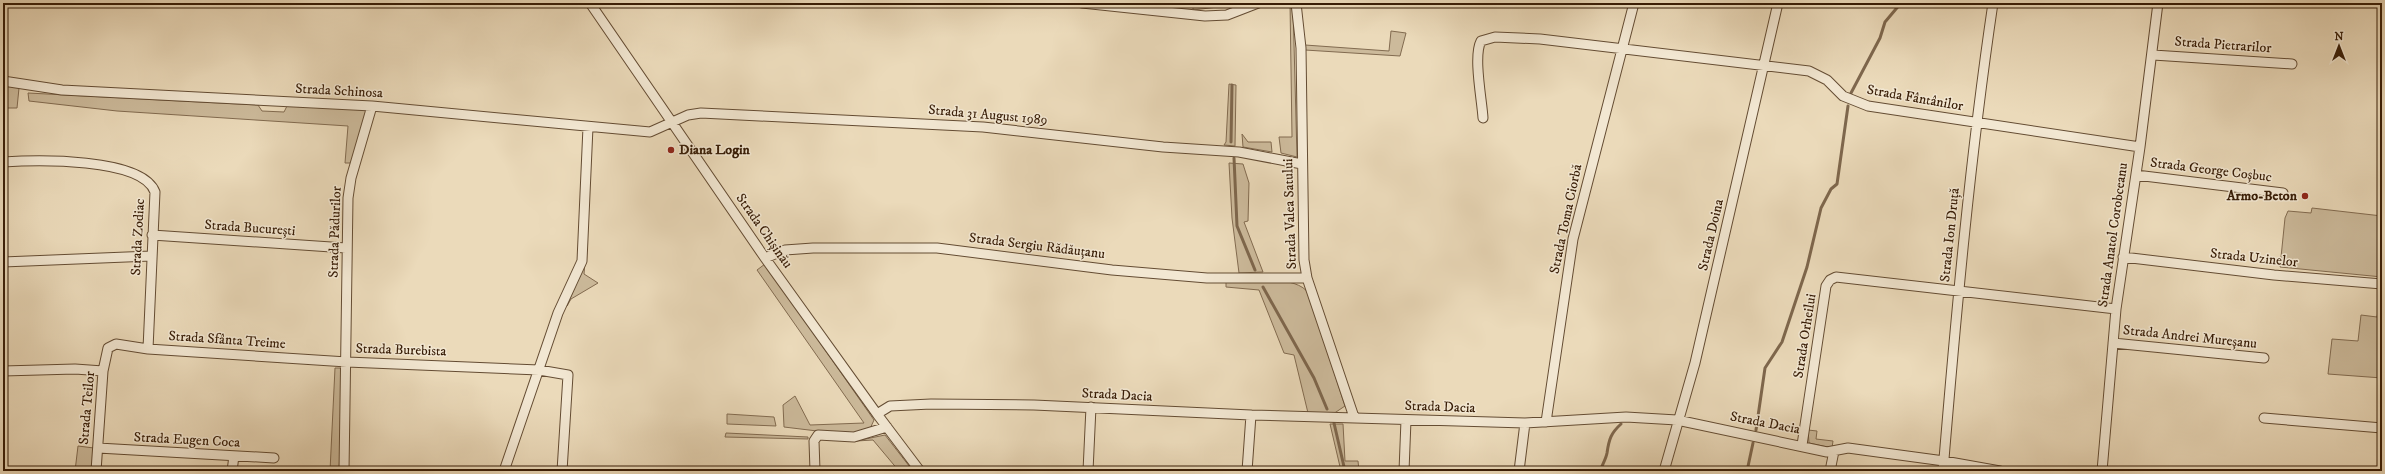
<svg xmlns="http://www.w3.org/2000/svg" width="2385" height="474" font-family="'IM FELL DW Pica',serif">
  <rect width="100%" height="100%" fill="#ebdaba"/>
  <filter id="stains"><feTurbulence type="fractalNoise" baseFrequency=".005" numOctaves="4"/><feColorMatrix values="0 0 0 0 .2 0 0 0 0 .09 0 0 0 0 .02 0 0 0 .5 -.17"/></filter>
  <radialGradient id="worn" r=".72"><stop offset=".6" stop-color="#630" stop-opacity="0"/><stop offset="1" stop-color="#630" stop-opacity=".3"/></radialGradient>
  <path fill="#ccba9b" stroke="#826b50" d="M1193,3H1226V6L1193,10Z
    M1290,3L1293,6L1297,157L1281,153L1279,137H1292Z
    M1391,31L1406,33L1400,56L1305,50V45L1389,51Z
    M3,84L19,88L17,108H3Z
    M1229,84L1236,85L1235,146L1224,145L1226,142Z
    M28,93L258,105L262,111L284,112L287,106L365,110L366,115L352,163H345L348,126L117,111L29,101Z
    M1242,134L1248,142H1271L1272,152L1243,147Z
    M1229,163L1243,164L1249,183L1248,221L1244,222L1263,272L1239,273L1232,218Z
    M2312,208L2382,216V277L2280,267L2285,218L2288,211L2311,213Z
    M585,262L584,274L598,283L571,299L567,306Z
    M765,264L874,420L869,431L842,434L784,427L783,405L795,396L810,425L864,423L757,270Z
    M1226,281C1248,281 1297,274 1309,294L1345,406L1333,414L1308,413L1294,355L1284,353L1259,290L1226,287Z
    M2381,292L2382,378L2328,374L2332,339L2358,341L2361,315L2377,317Z
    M335,368H340L344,374L339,471H330Z
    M727,414L774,417L776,426L727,424Z
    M1330,424H1343L1345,461H1358L1359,471H1341Z
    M1808,430L1817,431L1816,439L1833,441L1832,448L1809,443Z
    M726,433L808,437V439L725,437Z
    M885,435L913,471H899L873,440L856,441Z
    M78,446L94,448L92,471H75Z"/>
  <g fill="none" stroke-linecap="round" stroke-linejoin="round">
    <path stroke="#7e674d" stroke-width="3" d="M1851,93L1880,38L1885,22L1901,3
      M1231,142L1232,85
      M1234,158L1237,226L1255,270
      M1263,287L1314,378L1327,409
      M1334,423L1345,471
      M1756,430L1765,368L1782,342L1807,267L1821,208L1831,189L1837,184L1848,106
      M1600,471C1602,465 1606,459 1607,453C1609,439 1611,433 1621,424
      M1747,471L1753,443"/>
    <g stroke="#644c33" stroke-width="11">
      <path id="minor" d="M590,3L765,258L877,414L920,471
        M1082,3L1205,16L1227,15L1258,3
        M1296,3L1301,48L1304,260L1307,278L1354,417
        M2153,55L2292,64
        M3,81L62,90L372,106L650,132L688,115L701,113L983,127L1163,147L1239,152L1302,164
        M1483,118C1482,100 1473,56 1481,41L1495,37L1540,39L1809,71L1827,80L1843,96L1868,106L2140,147
        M3,162C35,160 142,157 155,192L148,349
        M2136,175L2283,193
        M152,235L346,248
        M2123,257L2274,275L2382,284
        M765,258L785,250L813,248H937L1112,270L1207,278H1307
        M3,262L151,256
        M2113,343L2264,358
        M3,371L75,369L103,371
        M877,414L890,406L931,404L1034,405L1251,415L1525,423L1626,417L1677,420L1827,452L1848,448L1944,461L2000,471
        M2264,418L2382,428
        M1546,422L1573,239L1634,3
        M1802,445L1826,286L1830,280L1836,277L2116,309
        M98,448L274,458
        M96,471L103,371L108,348L116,344L148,349L347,362L539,370L568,375L562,471
        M232,471L234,456
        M344,471L348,198L351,178L372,106
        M504,471L558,313L582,261L588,127
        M815,471L814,441L818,435L854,437L887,427
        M1088,471L1091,407
        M1247,471L1251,415
        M1404,471L1406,420
        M1519,471L1525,423
        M1664,471L1695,363L1778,3
        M1830,471L1834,451
        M1943,471C1956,314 1970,158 1993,3
        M2102,471L2116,309L2140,147L2158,3"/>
    </g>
    <use href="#minor" stroke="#f2e7d2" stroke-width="9"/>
  </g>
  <g fill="#8f2418" stroke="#f2e7d2" stroke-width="1.5">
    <circle cx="671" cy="150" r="4"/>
    <circle cx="2305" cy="196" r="4"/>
  </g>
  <g text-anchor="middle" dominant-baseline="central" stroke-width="3" stroke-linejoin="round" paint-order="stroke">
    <g font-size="14" fill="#371c06" stroke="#f2e7d2">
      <text transform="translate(2223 45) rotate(4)">Strada Pietrarilor</text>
      <text transform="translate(339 91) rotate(3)">Strada Schinosa</text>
      <text transform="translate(1915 98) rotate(10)">Strada Fântânilor</text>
      <text transform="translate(988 115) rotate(5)">Strada 31 August 1989</text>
      <text transform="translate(2211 170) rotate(7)">Strada George Coșbuc</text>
      <text transform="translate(1290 214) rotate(-92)">Strada Valea Satului</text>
      <text transform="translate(1566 219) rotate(-78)">Strada Toma Ciorbă</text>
      <text transform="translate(250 228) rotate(4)">Strada București</text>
      <text transform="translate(764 231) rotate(55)">Strada Chișinău</text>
      <text transform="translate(335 232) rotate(-88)">Strada Pădurilor</text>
      <text transform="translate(1711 235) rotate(-77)">Strada Doina</text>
      <text transform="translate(1950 235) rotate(-84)">Strada Ion Druță</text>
      <text transform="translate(2113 235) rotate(-82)">Strada Anatol Corobceanu</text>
      <text transform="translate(138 237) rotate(-87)">Strada Zodiac</text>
      <text transform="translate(1037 246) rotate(7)">Strada Sergiu Rădăuțanu</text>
      <text transform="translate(2254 258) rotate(6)">Strada Uzinelor</text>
      <text transform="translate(1805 336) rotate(-81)">Strada Orheilui</text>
      <text transform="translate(2190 337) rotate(6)">Strada Andrei Mureșanu</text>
      <text transform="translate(227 340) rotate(4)">Strada Sfânta Treime</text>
      <text transform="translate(401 350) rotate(2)">Strada Burebista</text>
      <text transform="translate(1117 395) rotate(3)">Strada Dacia</text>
      <text transform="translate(1440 407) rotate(2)">Strada Dacia</text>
      <text transform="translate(87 408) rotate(-85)">Strada Teilor</text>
      <text transform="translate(1765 423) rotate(11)">Strada Dacia</text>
      <text transform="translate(187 440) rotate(3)">Strada Eugen Coca</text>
    </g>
    <g font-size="14" font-weight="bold" fill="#371c06" stroke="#f2e7d2" text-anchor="start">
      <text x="679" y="150">Diana Login</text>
      <text x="2297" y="196" text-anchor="end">Armo-Beton</text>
    </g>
  </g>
  <rect width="2385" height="474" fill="none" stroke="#ebdaba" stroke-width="16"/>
  <rect x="4" y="4" width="2377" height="466" fill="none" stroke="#371c06" stroke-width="2"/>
  <rect x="8" y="8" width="2369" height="458" fill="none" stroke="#371c06"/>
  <g transform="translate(2339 46)" stroke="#f2e7d2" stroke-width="3" paint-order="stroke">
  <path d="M0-3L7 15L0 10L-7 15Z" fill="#371c06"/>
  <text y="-6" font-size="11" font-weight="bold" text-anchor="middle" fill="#371c06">N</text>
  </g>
  <rect width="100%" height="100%" filter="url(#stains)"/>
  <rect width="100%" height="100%" fill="url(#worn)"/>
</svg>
